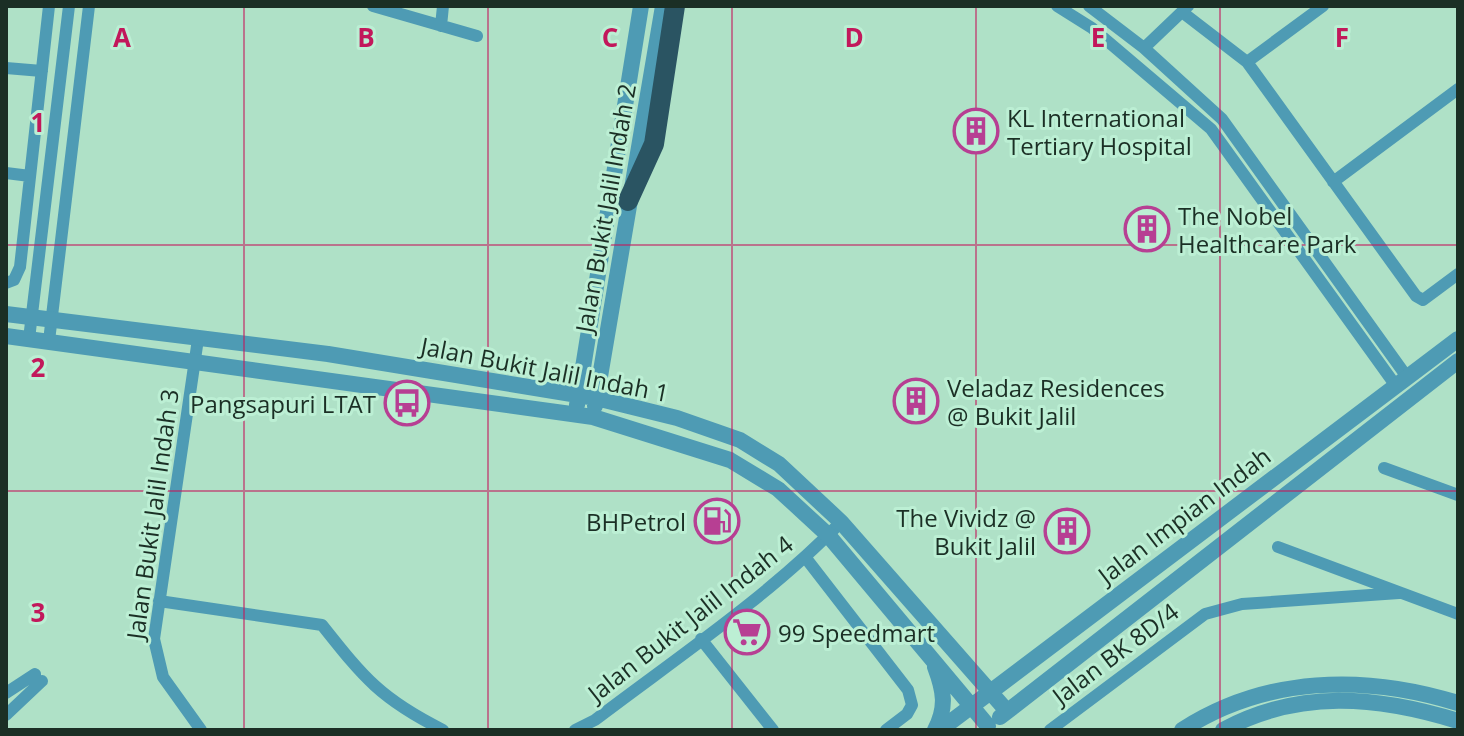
<svg xmlns="http://www.w3.org/2000/svg" width="1464" height="736" font-family="'Open Sans',sans-serif">
  <rect width="100%" height="100%" fill="#afe1c7"/>
  <g fill="none" stroke-linecap="round" stroke-linejoin="round">
    <path stroke="#4e9bb4" stroke-width="12" d="M373,6L477,36
      M1057,6L1092,28L1211,129L1396,386
      M1089,6L1144,48L1222,119L1407,377
      M1182,12L1247,62L1416,296L1423,300L1458,274
      M441,26L443,6
      M1144,48L1188,6
      M1247,62L1323,6
      M6,68L42,71
      M6,173L30,176
      M1333,182L1458,89
      M6,283L14,280L20,267L49,6
      M29,339L69,6
      M198,339L154,639L163,677L201,730
      M49,341L89,6
      M1384,468L1458,495
      M1278,547L1458,614
      M805,557L908,690L912,705L907,714L886,730
      M159,601L322,625C364,678 381,699 443,730
      M701,639L773,730
      M6,693L35,674
      M6,715L42,681
      M575,730L595,720C678,657 769,596 841,522
      M1050,730L1205,614L1242,604L1399,593"/>
    <path stroke="#4e9bb4" stroke-width="16" d="M6,314L328,354L596,398L677,418L740,440L779,464L841,522L1007,711
      M6,336L593,417L730,460L778,489L828,535L988,726
      M577,405L641,6
      M595,406L663,6
      M1000,717L1458,361
      M935,730C947,707 944,691 935,667
      M940,730L1458,339
      M1182,730C1266,676 1364,674 1458,703
      M1223,730C1299,689 1377,696 1458,721"/>
    <path stroke="#2a5462" stroke-width="20" d="M628,201L654,144L675,6"/>
  </g>
  <path fill="none" stroke="#c2185b" stroke-width="2" stroke-opacity="0.55" d="M244,6V730M488,6V730M732,6V730M976,6V730M1220,6V730M6,245H1458M6,491H1458"/>
  <defs>
    <g id="building-ring" transform="scale(2.3)"><circle r="9.5" fill="#bcefd4" stroke="#b73f93" stroke-width="1.5"/><path d="M-4-6H4V6H1V3H-1V6H-4ZM-2.5-4.3h1.7v1.8h-1.7ZM.8-4.3h1.7v1.8H.8ZM-2.5-1h1.7V.8h-1.7ZM.8-1h1.7V.8H.8Z" fill="#b73f93"/></g>
    <g id="bus-ring" transform="scale(2.3)"><circle r="9.5" fill="#bcefd4" stroke="#b73f93" stroke-width="1.5"/><path d="M-5-6H5V4H4V6H2V4H-2V6H-4V4H-5ZM-3.5-4V0h7V-4ZM-3.5 1.2v1.5H-2V1.2ZM2 1.2v1.5H3.5V1.2Z" fill="#b73f93"/></g>
    <g id="fuel-ring" transform="scale(2.3)"><circle r="9.5" fill="#bcefd4" stroke="#b73f93" stroke-width="1.5"/><path d="M-5.5-6h7V0h2V4h1.3V-2.5L3-4.5l.8-.8L6-3V5H2.5V1h-1V6h-7ZM-4.2-4.7v3.2H.2V-4.7Z" fill="#b73f93"/></g>
    <g id="supermarket-ring" transform="scale(2.3)"><circle r="9.5" fill="#bcefd4" stroke="#b73f93" stroke-width="1.5"/><path d="M-6-5.5h2.5l.6 2H6L4.5 2H-2.5L-4.4-4H-6ZM-1.5 3.2a1.3 1.3 0 1 0 .1 0ZM3 3.2a1.3 1.3 0 1 0 .1 0Z" fill="#b73f93"/></g>
  </defs>
  <g fill-rule="evenodd">
    <use href="#building-ring" x="976" y="131"/>
    <use href="#building-ring" x="1147" y="229"/>
    <use href="#building-ring" x="916" y="401"/>
    <use href="#bus-ring" x="407" y="403"/>
    <use href="#fuel-ring" x="717" y="521"/>
    <use href="#building-ring" x="1067" y="531"/>
    <use href="#supermarket-ring" x="747" y="632"/>
  </g>
  <g text-anchor="middle" dominant-baseline="central" stroke-width="6" stroke-linejoin="round" paint-order="stroke">
    <g font-size="24" fill="#1b2f25" stroke="#bcefd4" text-anchor="start">
      <text x="1007" y="117">KL International<tspan x="1007" dy="28">Tertiary Hospital</tspan></text>
      <text x="1178" y="215">The Nobel<tspan x="1178" dy="28">Healthcare Park</tspan></text>
      <text x="947" y="387">Veladaz Residences<tspan x="947" dy="28">@ Bukit Jalil</tspan></text>
      <text x="376" y="403" text-anchor="end">Pangsapuri LTAT</text>
      <text x="1036" y="517" text-anchor="end">The Vividz @<tspan x="1036" dy="28">Bukit Jalil</tspan></text>
      <text x="686" y="521" text-anchor="end">BHPetrol</text>
      <text x="778" y="632">99 Speedmart</text>
    </g>
    <g font-size="24" fill="#1b2f25" stroke="#bcefd4">
      <text transform="translate(605 208) rotate(-80)">Jalan Bukit Jalil Indah 2</text>
      <text transform="translate(545 369) rotate(11)">Jalan Bukit Jalil Indah 1</text>
      <text transform="translate(152 514) rotate(-82)">Jalan Bukit Jalil Indah 3</text>
      <text transform="translate(1184 515) rotate(-37)">Jalan Impian Indah</text>
      <text transform="translate(690 618) rotate(-38)">Jalan Bukit Jalil Indah 4</text>
      <text transform="translate(1115 653) rotate(-37)">Jalan BK 8D/4</text>
    </g>
  </g>
  <g font-size="26" text-anchor="middle" font-weight="bold" fill="#c2185b" stroke="#bcefd4" stroke-width="6" stroke-linejoin="round" paint-order="stroke">
    <text x="122" y="47">A</text>
    <text x="366" y="47">B</text>
    <text x="610" y="47">C</text>
    <text x="854" y="47">D</text>
    <text x="1098" y="47">E</text>
    <text x="1342" y="47">F</text>
    <text x="38" y="132">1</text>
    <text x="38" y="377">2</text>
    <text x="38" y="622">3</text>
  </g>
  <rect width="1464" height="736" fill="none" stroke="#1b2f25" stroke-width="16"/>
</svg>
